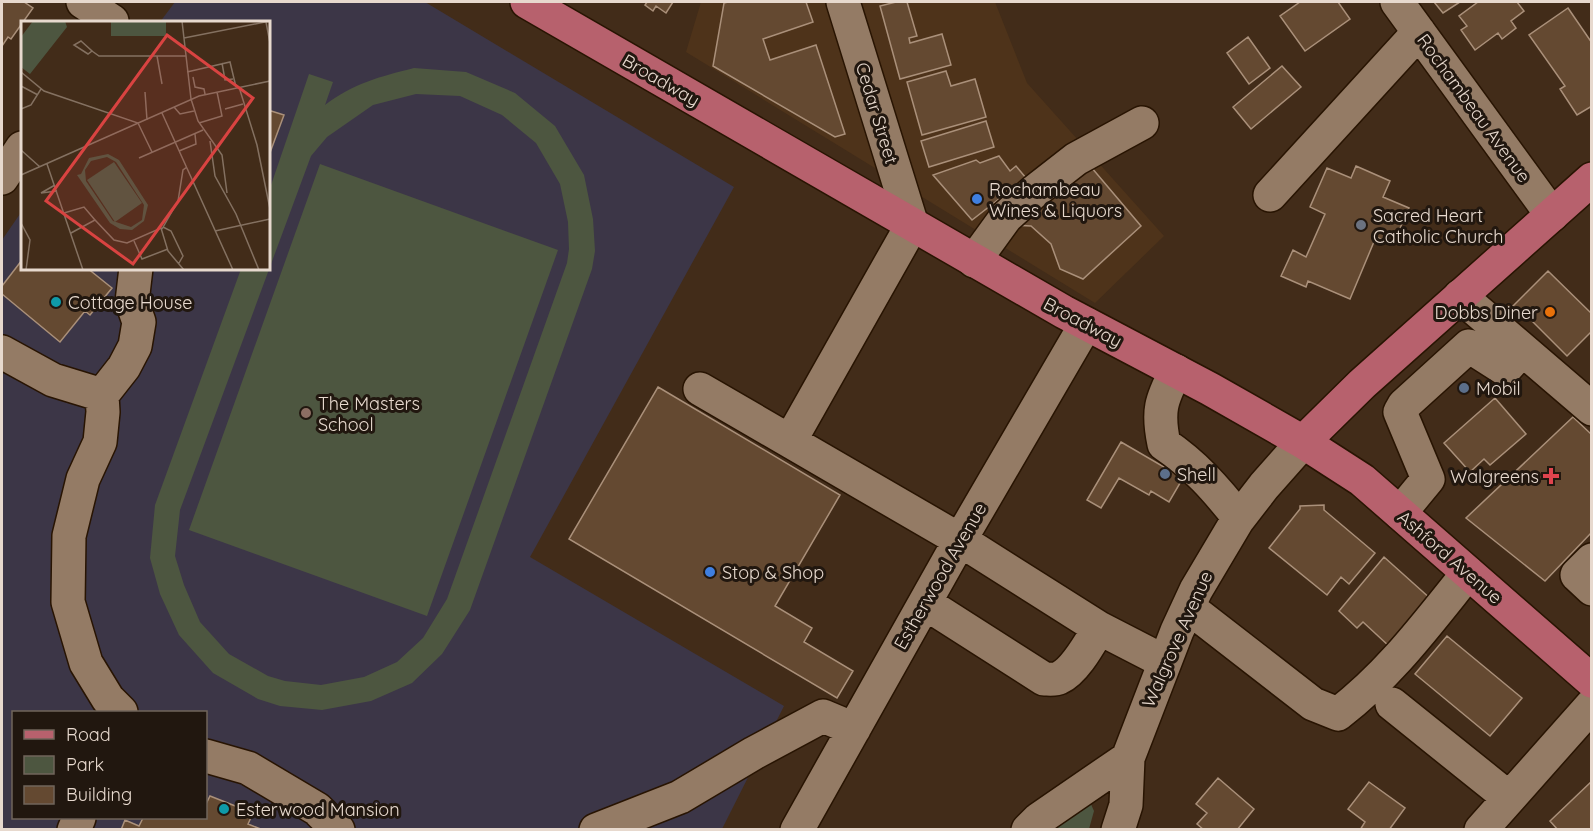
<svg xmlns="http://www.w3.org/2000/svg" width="1593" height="831" font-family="Quicksand,sans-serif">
  <rect width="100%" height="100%" fill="#422c19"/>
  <path fill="#4e331a" d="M701,2H995L1027,83L1164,236L1095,303L686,52Z"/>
  <path fill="#3c3647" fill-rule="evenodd" d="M175,2H425L734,187L530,557L784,706L722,829L2,830V240L22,211V268H268V22H160ZM14,712H206V818H14Z"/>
  <path fill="#4d5640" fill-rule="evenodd" d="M414,68L466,72L515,93L555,126L584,175L593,219L595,251L592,269L470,610L442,654L412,683L371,701L322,710L280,706L258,699L213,673L179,635L160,594L150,558L155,505L241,269L268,268L269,191L309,74L333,82L325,105C354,83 379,77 414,68ZM416,94L460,96L502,115L536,143L560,184L568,222L569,249L567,263L447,599L423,638L397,662L364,677L321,685L285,681L268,676L229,654L200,622L184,585L175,556L180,510L311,156L327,137L373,105Z
    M320,164L558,250L427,616L189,530Z
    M1090,802L1094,811L1089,829L1047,830Z"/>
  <path fill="#644931" stroke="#aa907a" stroke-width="1.5" d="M2,2H24L33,8L11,39L8,37L2,46Z
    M647,2H673L666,13L656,6L653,11L645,5Z
    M728,2H806L813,22L763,39L770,60L816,45L845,134L835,137L713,66L724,3Z
    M896,2H907L917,36L909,38L910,43L942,34L951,65L900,79L880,6Z
    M1300,2H1338L1350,19L1305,51L1280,16Z
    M1434,2H1460L1443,13Z
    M1478,2H1517L1524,11L1511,21L1516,28L1502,39L1498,33L1475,50L1461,30L1467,26L1459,16Z
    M1568,8L1592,43V106L1577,115L1560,89L1565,86L1529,35Z
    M1248,37L1270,68L1249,84L1227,53Z
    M1282,66L1301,87L1251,129L1233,107Z
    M946,71L951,86L975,79L986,117L922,135L907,82Z
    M268,110L284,115L268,158Z
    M986,121L994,147L929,167L921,141Z
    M999,156L1010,171L1016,166L1026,178L972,220L933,175L976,160L980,163Z
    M1086,161L1141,226L1083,279L1060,269L1051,244L1031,226L1011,225Z
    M1356,166L1390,181L1383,197L1409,208L1393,244L1376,237L1350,299L1308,281L1306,287L1281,276L1293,250L1306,257L1325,214L1310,207L1327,168L1351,178Z
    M22,260V268H87L112,288L90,315L85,311L60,342L2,294V286Z
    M1548,271L1592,314V331L1567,356L1524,313L1518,319L1509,310Z
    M658,387L840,495L775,606L812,628L804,642L853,671L837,698L569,539Z
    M1495,398L1526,434L1490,465L1484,459L1470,472L1444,443Z
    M1573,417L1592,435V532L1545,581L1466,518Z
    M1121,442L1183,478L1169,502L1151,491L1149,495L1119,478L1101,508L1087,500Z
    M1324,505V510L1375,553L1349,584L1341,577L1327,595L1269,548L1300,509V506Z
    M1384,557L1432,600L1390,647L1363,622L1357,628L1339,611Z
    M1447,636L1522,698L1490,736L1415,674Z
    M1218,778L1254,809L1237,830H1204L1197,824L1207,813L1196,804Z
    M1592,781V830H1558L1550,821Z
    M1369,782L1405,808L1389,830H1360L1365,822L1348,809Z
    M210,796L253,813L248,824L263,830H121L125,820L139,826L143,818H206V804Z"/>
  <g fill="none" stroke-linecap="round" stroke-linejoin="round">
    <g stroke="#281402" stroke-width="36">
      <path id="minor" d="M83,2L112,21
        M1397,2L1552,215
        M2,178L22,148
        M1270,195L1419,32
        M974,261L1006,217L1035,191L1076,159L1142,123
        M1460,296L1592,409
        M2,352L53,380L102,395L103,412L100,442L83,479L69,536L68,602L86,663L108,699L121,712
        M1176,371C1161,400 1157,411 1164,444C1195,465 1216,489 1239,518
        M700,389L960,540L1099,628L1165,662
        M102,395L124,367L135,346L139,322L132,302L136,268
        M790,441L912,225L843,2
        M1400,513L1428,479L1400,412L1404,405L1469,346L1505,369L1522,350
        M1592,560L1577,575L1592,589
        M925,603L1044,679C1048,679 1055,680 1059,678C1075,671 1090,643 1099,628
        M1188,607L1313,704L1338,714C1391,673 1426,625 1468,573
        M1392,704L1509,798
        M206,756L248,768L317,809L338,830
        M74,830L79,818
        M596,830L680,797L754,753L823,716L854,729
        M797,830L960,540L1086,324
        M1028,830L1039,819L1128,758
        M1118,830L1126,805L1128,758L1177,631L1196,590L1237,521L1264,486L1303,442
        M1481,830L1592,705"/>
    </g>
    <g stroke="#281402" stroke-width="36">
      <path id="major" d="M527,2L1064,312L1210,389L1303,442L1362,480L1592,681
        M1303,442L1362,384L1592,179"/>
    </g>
    <use href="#minor" stroke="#947b65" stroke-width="33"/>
    <use href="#major" stroke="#b7616d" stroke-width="33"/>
  </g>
  <g fill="#3f7fe0" stroke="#21170f" stroke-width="2">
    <circle cx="977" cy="199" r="6"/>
    <circle cx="710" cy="572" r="6"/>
  </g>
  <circle fill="#6b7280" stroke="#21170f" stroke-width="2" cx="1361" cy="225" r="6"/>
  <g fill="#0f9aa8" stroke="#21170f" stroke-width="2">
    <circle cx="56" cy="302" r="6"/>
    <circle cx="224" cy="809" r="6"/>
  </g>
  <circle fill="#e8710a" stroke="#21170f" stroke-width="2" cx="1550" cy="312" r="6"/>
  <g fill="#5c6f8a" stroke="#21170f" stroke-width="2">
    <circle cx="1464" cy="388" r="6"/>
    <circle cx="1165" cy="474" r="6"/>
  </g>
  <circle fill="#8d6e63" stroke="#21170f" stroke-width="2" cx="306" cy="413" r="6"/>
  <path fill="#e0444e" stroke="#21170f" stroke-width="2" d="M1548 467h6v6h6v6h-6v6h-6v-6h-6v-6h6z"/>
  <g text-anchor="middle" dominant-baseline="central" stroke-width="6" stroke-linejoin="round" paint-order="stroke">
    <g font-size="18" fill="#e7d9ce" stroke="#21170f">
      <text transform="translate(661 80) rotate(30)">Broadway</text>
      <text transform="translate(1474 108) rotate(54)">Rochambeau Avenue</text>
      <text transform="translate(877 113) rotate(73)">Cedar Street</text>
      <text transform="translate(1083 322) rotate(28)">Broadway</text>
      <text transform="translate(1450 557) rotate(41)">Ashford Avenue</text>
      <text transform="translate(940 576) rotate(-60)">Estherwood Avenue</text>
      <text transform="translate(1177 639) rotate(-66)">Walgrove Avenue</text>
    </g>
    <g font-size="18" fill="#e7d9ce" stroke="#21170f" text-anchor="start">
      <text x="989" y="189">Rochambeau<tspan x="989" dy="21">Wines &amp; Liquors</tspan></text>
      <text x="1373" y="215">Sacred Heart<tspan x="1373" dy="21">Catholic Church</tspan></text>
      <text x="68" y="302">Cottage House</text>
      <text x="1538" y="312" text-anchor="end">Dobbs Diner</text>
      <text x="1476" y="388">Mobil</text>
      <text x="318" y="403">The Masters<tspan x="318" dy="21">School</tspan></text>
      <text x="1177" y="474">Shell</text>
      <text x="1539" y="476" text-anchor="end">Walgreens</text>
      <text x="722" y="572">Stop &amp; Shop</text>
      <text x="236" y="809">Esterwood Mansion</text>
    </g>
  </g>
  <g transform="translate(21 21)">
    <rect width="249" height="249" fill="#422c19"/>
    <path d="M12,0H44L46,6L9,53L0,46V16ZM90,0H145V15H90ZM87,133L98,139L127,184L123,200L111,209L99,208L89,202L56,154L60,153L68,137ZM86,136L95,141L123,184L121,199L110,206L92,200L65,160L64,149L70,140ZM93,141L121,182L94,201L66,159Z" fill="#4d5640" fill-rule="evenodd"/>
    <path fill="none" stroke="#847161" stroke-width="1.5" d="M161,0L170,78M245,1L249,22M163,17L249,0M60,20L71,30L67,33L53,24ZM71,30L78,35H165M136,35L141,63M201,42L204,59L212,58M0,51L23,70L117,102L131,131M166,51L209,41L215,66M172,56L174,66L183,68L184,73M0,65L17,74M218,66L236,124L249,188M124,71L126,99M170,78L177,100L201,134L206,172M153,86L159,93L173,90M0,88L10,84L20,68M204,88L222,83M141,92L212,249M178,102L201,95L196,71M189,120L194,155L215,193L238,249M0,129L19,146M158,130L175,123L174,113M118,137L182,109M26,143L62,249M0,154L178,75L249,60M34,164L20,172L36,170M43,192L63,186L74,199M0,202L9,219L5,249M142,206L150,210L162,235L158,242M141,208L157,180L162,149L166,146M194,210L249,198M50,212L74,199L93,219L106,222L140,207L147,230L163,249M113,220L121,238L147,228"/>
    <path fill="#d94341" fill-opacity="0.15" stroke="#d94341" stroke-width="3" d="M146,14L232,77L112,243L25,180Z"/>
    <rect width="249" height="249" fill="none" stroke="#e7d9ce" stroke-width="3"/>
  </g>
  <rect width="1593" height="831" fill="none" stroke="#e7d9ce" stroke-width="6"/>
  <rect x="12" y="711" width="195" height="108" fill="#21170f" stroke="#70655b" stroke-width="1.5"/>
  <rect x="24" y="730" width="30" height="9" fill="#b7616d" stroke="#70655b" stroke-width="1.5"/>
  <text x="66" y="741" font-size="18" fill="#e7d9ce">Road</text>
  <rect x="24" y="756" width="30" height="18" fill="#4d5640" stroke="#70655b" stroke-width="1.5"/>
  <text x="66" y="771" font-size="18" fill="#e7d9ce">Park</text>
  <rect x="24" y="786" width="30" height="18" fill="#644931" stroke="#70655b" stroke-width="1.5"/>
  <text x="66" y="801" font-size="18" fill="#e7d9ce">Building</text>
</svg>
